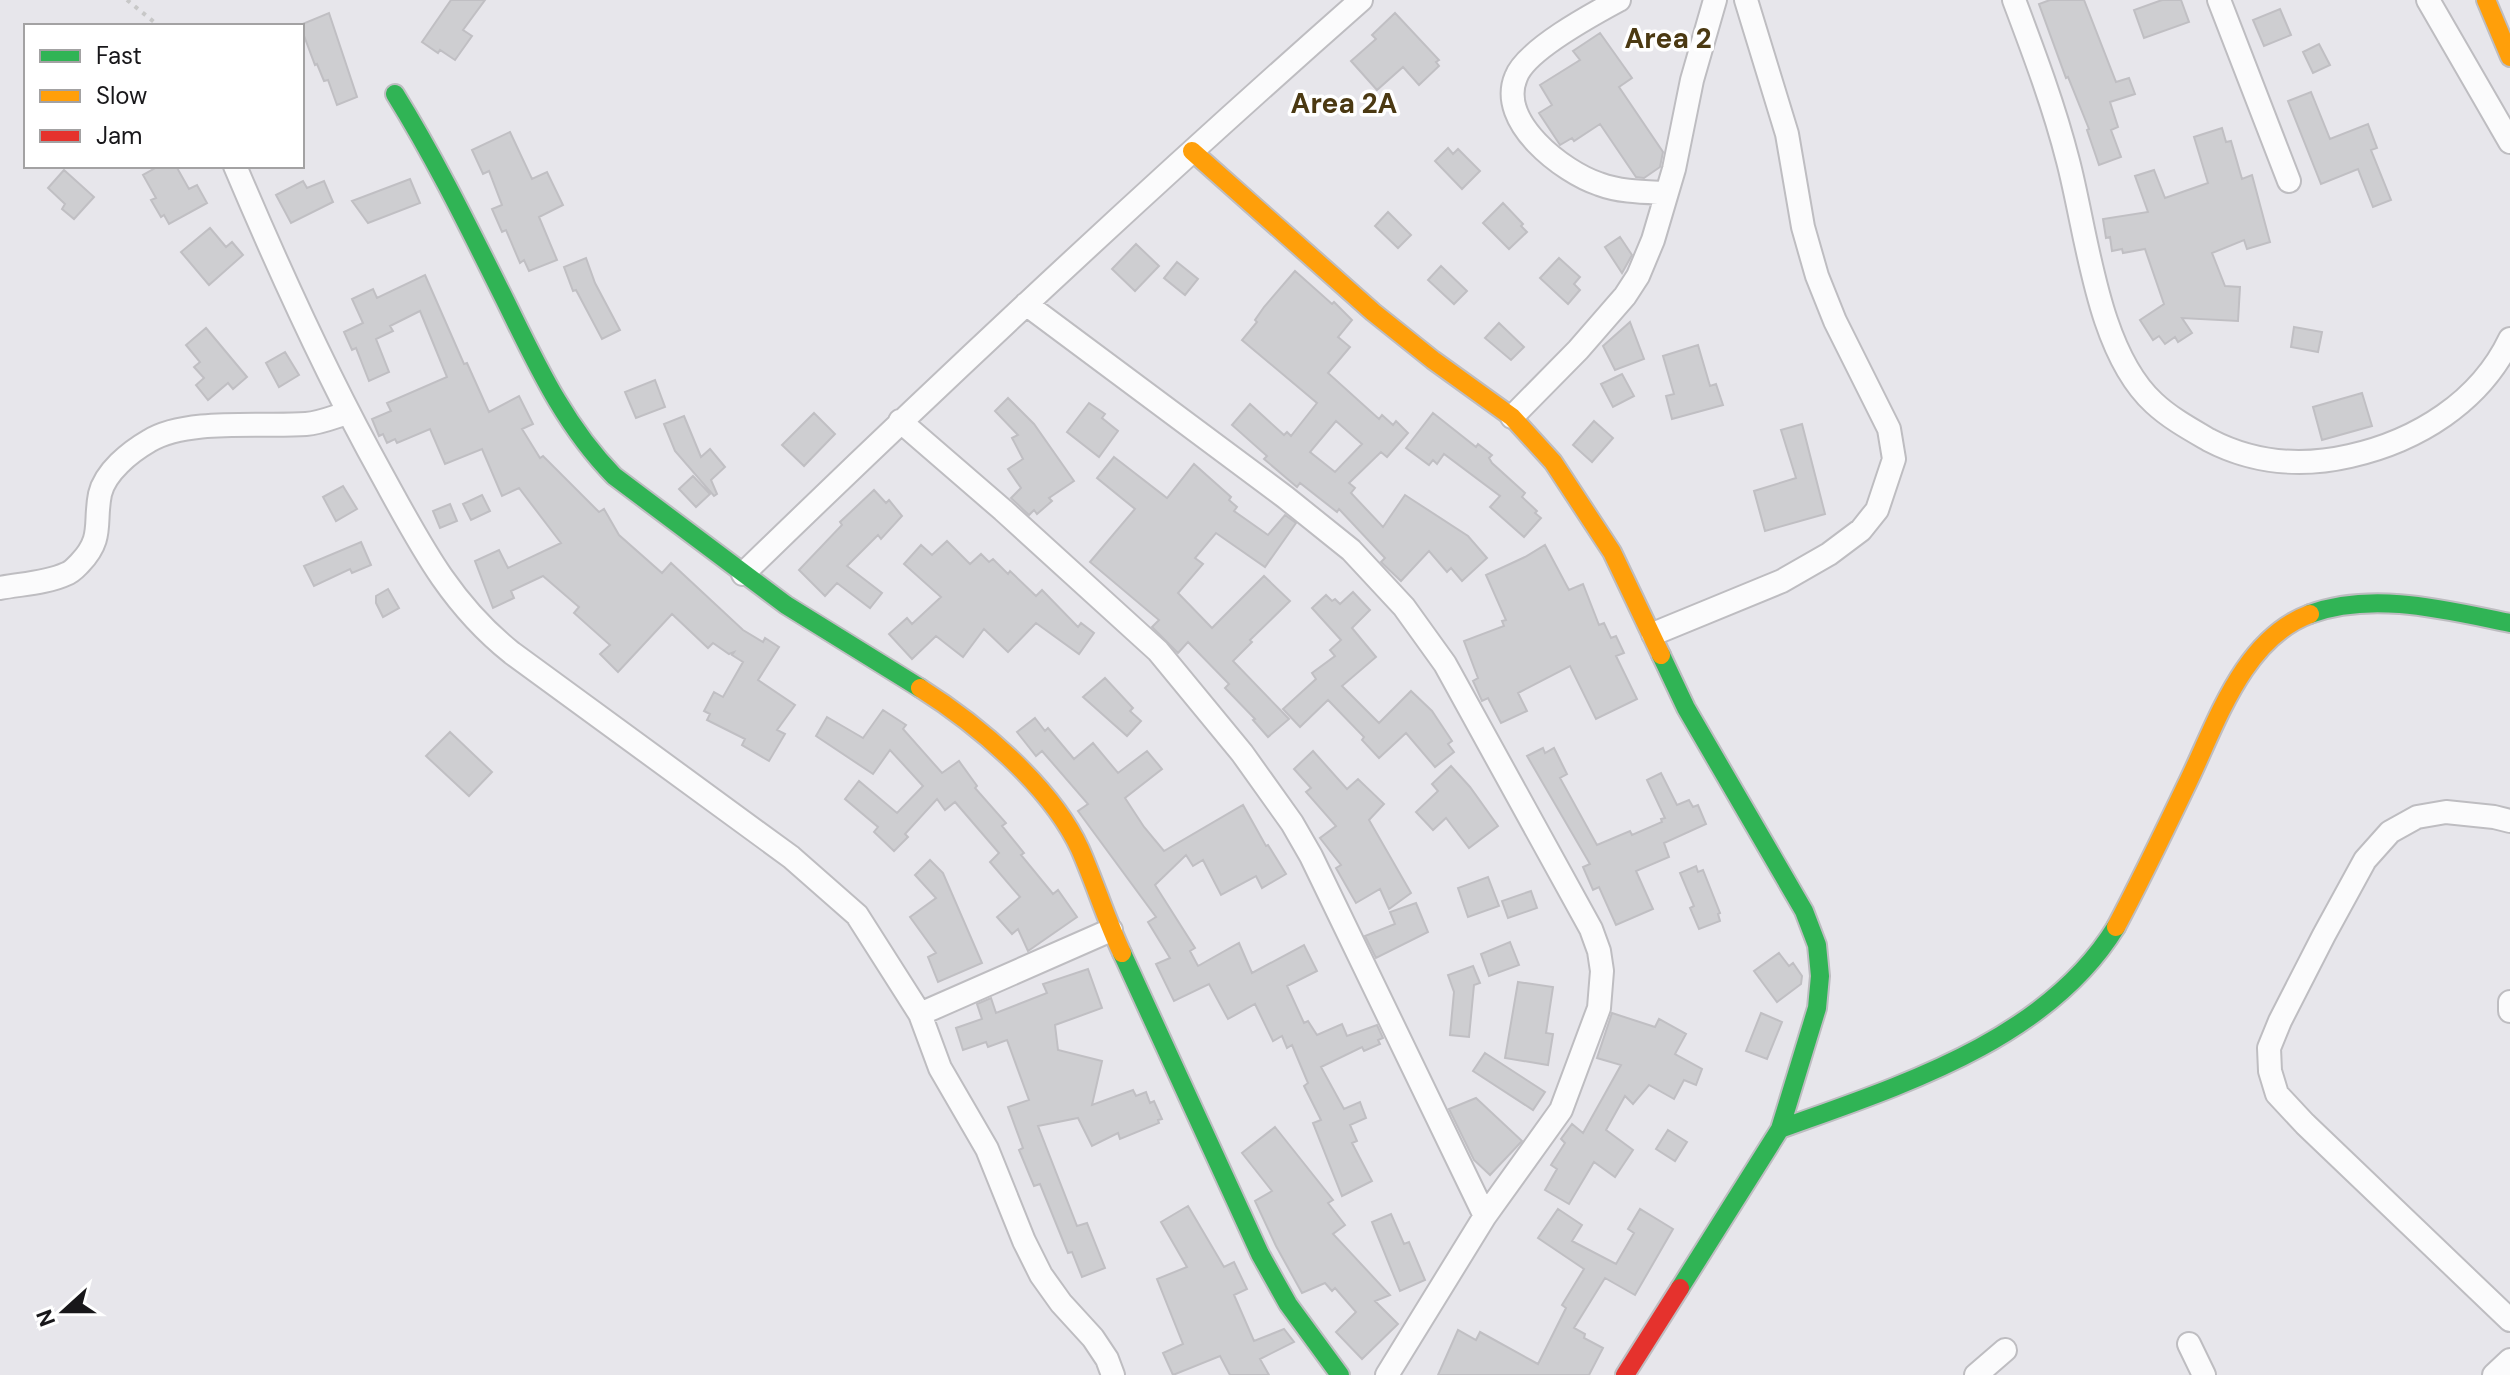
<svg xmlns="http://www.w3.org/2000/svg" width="2510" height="1375" font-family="'DM Sans',sans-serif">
  <rect width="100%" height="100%" fill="#e7e6eb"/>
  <path fill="#ceced1" stroke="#c0bfc3" stroke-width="2" fill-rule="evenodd" d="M451,0H485L463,30L472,36L455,60L440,50L438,53L422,42Z
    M2050,0H2084L2116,82L2129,78L2135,94L2110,102L2118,127L2111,130L2121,157L2099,165L2087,130L2089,129L2068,77L2066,78L2039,4Z
    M2162,0H2181L2189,22L2144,38L2134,10Z
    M2280,9L2291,35L2264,46L2253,20Z
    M329,13L357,97L337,105L328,80L324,81L317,64L315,65L300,25Z
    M1395,13L1439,60L1436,62L1439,66L1419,85L1403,67L1377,90L1351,61L1376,39L1372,35Z
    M1600,33L1632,78L1619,87L1663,152L1660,167L1644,178L1636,177L1600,124L1574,141L1572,138L1560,145L1539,113L1552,105L1540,85L1580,60L1573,51Z
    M2319,44L2330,65L2313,73L2303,52Z
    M2311,92L2330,139L2368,124L2377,148L2371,150L2391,200L2373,207L2358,169L2321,184L2288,101Z
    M2222,128L2226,142L2231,141L2242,179L2252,175L2270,242L2247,249L2244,240L2212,253L2225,286L2240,287L2238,321L2182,318L2192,333L2178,342L2175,337L2165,344L2159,336L2153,340L2140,320L2164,304L2145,249L2123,253L2122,249L2112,251L2110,237L2106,238L2103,219L2148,212L2135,176L2154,170L2165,198L2208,183L2194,137Z
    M510,132L532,179L547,172L563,205L539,217L557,260L529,271L524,260L520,263L506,230L502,232L492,209L502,205L489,171L483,174L472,150Z
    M1448,148L1453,154L1458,149L1480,171L1462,189L1435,161Z
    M159,166H176L189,189L197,185L207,203L169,224L164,215L161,217L151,200L156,198L143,175Z
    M64,170L94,197L74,219L62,209L65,204L48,188Z
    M410,179L420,203L368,223L352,201Z
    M303,181L307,188L324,181L333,202L291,223L276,195Z
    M1503,203L1523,224L1521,226L1527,232L1509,249L1483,223Z
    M1388,212L1411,235L1398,248L1375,226Z
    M210,228L226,247L232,242L243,255L209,285L181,252Z
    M1620,237L1632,255L1622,273L1605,247Z
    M1136,244L1159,266L1135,291L1112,269Z
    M586,258L595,283L620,330L602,339L576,290L573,291L564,267Z
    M1559,258L1580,277L1574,284L1580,290L1568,304L1540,278Z
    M1177,262L1198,279L1185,295L1164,278Z
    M1441,266L1467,291L1454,304L1428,280Z
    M1295,271L1332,304L1334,302L1352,320L1338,337L1350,347L1328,373L1379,419L1382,415L1393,425L1396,421L1408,433L1387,457L1381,452L1349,483L1355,488L1351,493L1383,527L1405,495L1468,536L1487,558L1462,581L1451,568L1447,572L1429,551L1401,581L1381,562L1385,558L1339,509L1337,512L1300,483L1297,487L1264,459L1267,456L1232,425L1250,404L1284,435L1287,432L1291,436L1317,403L1242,340L1257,322L1255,320L1264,307ZM1336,421L1362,444L1335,472L1310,452Z
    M425,275L464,364L467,363L489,412L519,396L533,424L522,429L540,458L543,456L599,512L604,509L619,535L662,573L671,563L743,630L763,642L765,638L779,647L758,680L795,705L777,730L785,734L769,761L742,745L745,739L707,720L710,714L704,711L714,692L723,697L743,662L732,655L734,652L729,654L713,643L708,648L672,614L618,672L600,654L610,645L574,613L579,607L543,576L511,591L514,598L493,608L475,561L499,550L508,568L561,543L519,488L502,496L482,449L445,464L430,429L397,443L395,439L387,443L383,434L379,436L372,419L391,411L387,403L447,377L420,311L390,326L393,331L376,339L389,372L369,381L356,348L352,350L344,332L363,323L352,299L373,289L377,298Z
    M1630,322L1644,359L1615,370L1603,346Z
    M1499,323L1524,347L1511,360L1485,338Z
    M2294,327L2322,332L2318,352L2291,347Z
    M206,328L247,377L233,389L228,383L208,400L196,385L204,378L194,367L200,362L186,345Z
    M1698,345L1710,386L1716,384L1723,405L1672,419L1666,396L1674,394L1663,356Z
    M285,352L299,375L279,387L266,363Z
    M1622,374L1634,396L1613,407L1601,384Z
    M655,380L665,407L636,418L625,392Z
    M2362,393L2372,426L2322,440L2313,407Z
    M1008,398L1034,424L1074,481L1049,498L1052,501L1037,514L1034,510L1029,515L1011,498L1021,488L1008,469L1023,459L1012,438L1018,435L995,411Z
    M1089,403L1105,414L1102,418L1118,431L1099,457L1067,432Z
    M814,413L835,434L804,466L782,445Z
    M1433,413L1476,447L1478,444L1492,455L1489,458L1492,463L1525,493L1522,497L1537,511L1535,513L1541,518L1524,537L1490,507L1500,496L1444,454L1437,464L1433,460L1429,465L1406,448Z
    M684,416L701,457L710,449L725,467L711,480L717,494L714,496L675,451L664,424Z
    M1594,421L1613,438L1592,462L1573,445Z
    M1802,424L1825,514L1765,531L1754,491L1796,478L1781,430Z
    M1114,457L1167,498L1194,464L1231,497L1229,500L1237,507L1234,511L1268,535L1285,515L1296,523L1265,567L1216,533L1195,558L1203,564L1178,593L1212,628L1264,576L1290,601L1250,640L1252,642L1233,661L1289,719L1268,737L1253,720L1255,719L1225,688L1229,684L1188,642L1178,653L1152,627L1159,620L1090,562L1135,509L1097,478Z
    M693,476L710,494L696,507L679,489Z
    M343,486L357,509L336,521L323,497Z
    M874,490L886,503L889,500L902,516L881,539L878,535L847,566L882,593L870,608L837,583L825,596L799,570L842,525L840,522Z
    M482,495L490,511L471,520L463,504Z
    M450,504L457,521L440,528L433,511Z
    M947,541L970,564L981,554L989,562L993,559L1008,574L1010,571L1036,596L1042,590L1078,627L1081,623L1094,633L1079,654L1036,623L1008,652L984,629L963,657L936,636L912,659L889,634L907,618L912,624L941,597L904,564L921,545L932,555Z
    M361,542L371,565L352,573L350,569L314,586L304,566Z
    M1545,545L1569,590L1583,584L1599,625L1604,623L1611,638L1616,636L1624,653L1616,656L1637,699L1596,719L1570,666L1518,693L1527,711L1501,723L1488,698L1482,701L1473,681L1478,678L1464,641L1504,626L1502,621L1506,620L1486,575L1525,557Z
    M388,589L399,608L383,617L376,603V596Z
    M1353,592L1370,610L1352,628L1376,657L1342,686L1379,723L1411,691L1432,711L1452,741L1448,744L1454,752L1435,767L1406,733L1379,758L1362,740L1364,737L1328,700L1300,727L1283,709L1316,679L1312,673L1335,656L1330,650L1341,640L1312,608L1326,595L1332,601L1335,599L1340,604Z
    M1105,678L1133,708L1130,711L1141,721L1127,736L1083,697Z
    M883,710L906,725L903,729L942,773L959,761L977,786L975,788L1006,823L1002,826L1024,853L1021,855L1053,894L1058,890L1077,917L1028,951L1018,929L1012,934L997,917L1020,897L990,862L999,853L955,802L945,810L937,799L905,834L908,837L894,851L874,832L878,827L845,799L859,781L897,813L923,786L890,750L873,774L816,736L827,717L863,738Z
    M1035,718L1045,731L1048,728L1074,759L1093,743L1118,773L1147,751L1162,769L1125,798L1144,827L1164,851L1243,805L1266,846L1268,845L1286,874L1262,888L1256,876L1221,895L1203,860L1193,866L1186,855L1155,885L1195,948L1190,951L1198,966L1239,943L1252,973L1304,945L1317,971L1287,986L1304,1023L1308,1021L1317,1035L1342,1024L1347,1036L1377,1025L1383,1038L1378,1040L1380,1044L1364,1051L1362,1047L1321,1067L1344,1109L1360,1102L1366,1118L1350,1125L1357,1141L1352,1143L1372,1181L1342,1196L1313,1123L1321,1120L1304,1086L1308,1083L1292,1045L1287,1048L1282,1036L1273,1041L1255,1004L1228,1019L1209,984L1174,1001L1156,964L1170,958L1148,922L1156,917L1078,811L1088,804L1042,751L1036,756L1017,732Z
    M450,732L492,772L469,796L426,756Z
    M1543,748L1545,753L1554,748L1567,774L1560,778L1597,845L1630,831L1632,835L1662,822L1661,819L1665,818L1647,780L1661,773L1677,805L1689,800L1693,807L1698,805L1706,824L1664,843L1669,857L1636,871L1653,909L1616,925L1599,887L1593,890L1583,867L1590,864L1527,756Z
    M1313,751L1347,789L1358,779L1384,804L1369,820L1411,893L1389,909L1380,889L1356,903L1336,868L1341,865L1320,838L1336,826L1306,792L1311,788L1294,769Z
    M1451,766L1470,787L1498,826L1469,848L1446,818L1433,830L1416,812L1438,791L1432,784Z
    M930,860L943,873L982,963L938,982L928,957L936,953L910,917L936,898L915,875Z
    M1696,866L1698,872L1703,870L1720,913L1718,914L1720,921L1699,929L1690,908L1694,906L1680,873Z
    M1488,877L1499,906L1468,917L1458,888Z
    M1531,891L1537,908L1508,918L1502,901Z
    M1416,903L1428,932L1376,958L1365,936L1395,924L1390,912Z
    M1510,942L1519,965L1489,976L1481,954Z
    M1779,953L1789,966L1793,963L1802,976L1801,984L1777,1002L1754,971Z
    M1473,966L1480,983L1474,985L1469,1037L1450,1035L1454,992L1448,975Z
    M1088,969L1102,1008L1055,1025L1058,1050L1102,1061L1092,1105L1133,1090L1136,1096L1146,1092L1150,1103L1154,1101L1162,1119L1158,1120L1159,1123L1120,1139L1118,1133L1092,1146L1078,1118L1038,1126L1077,1226L1087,1223L1105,1268L1082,1277L1072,1252L1068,1253L1040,1184L1034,1186L1019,1150L1023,1148L1008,1107L1029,1100L1007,1040L988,1047L986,1042L963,1050L956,1028L982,1019L977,1004L991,998L996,1013L1047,993L1043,984Z
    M1518,982L1553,987L1546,1033L1553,1034L1548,1065L1505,1058Z
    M1612,1013L1655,1027L1659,1019L1686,1034L1675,1054L1702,1069L1696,1085L1684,1080L1674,1099L1649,1085L1633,1104L1625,1096L1606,1130L1633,1150L1615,1177L1594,1162L1569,1204L1545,1190L1557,1169L1551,1165L1565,1143L1561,1139L1572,1124L1583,1133L1621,1065L1597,1058Z
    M1761,1013L1782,1022L1767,1059L1746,1051Z
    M1485,1053L1545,1092L1533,1110L1473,1071Z
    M1476,1098L1522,1141L1490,1175L1474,1160L1449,1109Z
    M1275,1127L1333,1200L1328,1203L1345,1225L1333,1234L1390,1295L1375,1301L1398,1324L1362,1359L1336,1332L1356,1312L1335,1288L1332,1291L1325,1283L1302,1293L1276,1246L1255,1201L1272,1191L1242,1153Z
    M1668,1130L1687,1142L1675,1161L1656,1149Z
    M1188,1206L1224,1267L1234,1262L1247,1289L1234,1295L1254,1341L1284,1329L1294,1342L1260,1359L1269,1375H1230L1220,1356L1173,1375L1163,1353L1183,1344L1157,1279L1187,1267L1161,1222Z
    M1558,1209L1582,1225L1572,1241L1616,1264L1634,1233L1628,1229L1640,1209L1673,1229L1635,1295L1605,1278L1574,1328L1585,1334L1584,1338L1603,1348L1589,1375H1438L1458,1330L1476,1340L1480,1332L1538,1364L1566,1308L1562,1305L1584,1269L1538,1238Z
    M1391,1214L1404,1244L1409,1242L1425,1280L1400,1291L1372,1222Z"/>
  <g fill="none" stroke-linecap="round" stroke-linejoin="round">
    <g stroke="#bebdc1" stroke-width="26">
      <path id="street" d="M1619,0C1593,14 1526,50 1516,77C1497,122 1563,172 1599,184C1620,192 1644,192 1666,193
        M2014,0C2034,53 2054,106 2068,161C2087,233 2097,351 2154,403C2170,418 2190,429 2209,440C2253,463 2302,467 2350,456C2417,441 2480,402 2510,339
        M2219,0L2289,181
        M2428,0L2510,142
        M235,166C279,270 326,374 381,473C419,542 449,603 512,653L791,857L857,915L920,1014L940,1068L987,1149L1024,1241L1041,1275L1061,1303L1093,1338L1107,1359L1113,1375
        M1026,304L1285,497L1351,550L1404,607L1445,664L1591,929L1599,951L1602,971L1599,1008L1561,1110L1485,1216L1387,1375
        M1512,417L1578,350L1625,296L1638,276L1653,240L1674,169L1692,80L1715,0
        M900,421L1003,510L1158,651L1242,753L1292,823L1311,856L1485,1216
        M743,574C945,378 1150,186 1361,0
        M0,588C21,584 47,583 66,574C72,572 76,567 80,563C104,538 94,523 100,494C105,472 130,452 149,441C186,418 262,427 306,424C320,423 334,417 347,413
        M1653,634L1782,581L1829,554L1861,530L1877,510L1894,459L1889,429L1835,321L1817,276L1803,227L1787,134L1746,0
        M2510,821L2494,817L2446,812L2417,817L2390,832L2365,860L2324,935L2280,1021L2269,1048L2270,1071L2277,1094L2305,1124L2510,1320
        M2510,1002V1011
        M920,1014L1111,930
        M2189,1344L2204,1375
        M1976,1375L2005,1350
        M2494,1375L2510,1360"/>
    </g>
    <g stroke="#bebdc1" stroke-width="22">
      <path id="fast" d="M395,94C436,160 470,230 505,300C536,363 564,425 614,476L786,605L920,688
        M2310,614C2373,591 2446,610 2510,623
        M1661,655L1686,708L1804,911L1817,945L1820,976L1817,1008L1780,1129L1680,1288
        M1122,953L1260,1254L1288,1304L1340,1375
        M1780,1129C1899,1086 2046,1041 2116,927"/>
    </g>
    <g stroke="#bebdc1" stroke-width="22">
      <path id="slow" d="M2486,0L2510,57
        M1192,151L1373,312L1433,360L1512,417L1553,462L1612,552L1661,655
        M920,688C977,724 1051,786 1080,849C1095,883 1106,919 1122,953
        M2116,927C2141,880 2164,832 2187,784C2216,725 2242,639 2310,614"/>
    </g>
    <g stroke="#bebdc1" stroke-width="22">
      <path id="jam" d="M1625,1375L1680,1288"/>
    </g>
    <path stroke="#c8c8c8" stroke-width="4" stroke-dasharray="4 6" stroke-linecap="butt" d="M127,0L159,26"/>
    <use href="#street" stroke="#fbfbfc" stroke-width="22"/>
    <use href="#fast" stroke="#30b455" stroke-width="18"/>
    <use href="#slow" stroke="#ff9f0a" stroke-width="18"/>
    <use href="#jam" stroke="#e5322d" stroke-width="18"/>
  </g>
  <g text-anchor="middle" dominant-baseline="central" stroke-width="7" stroke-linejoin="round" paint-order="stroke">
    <g font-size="28" font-weight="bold" fill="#4b3912" stroke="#fff">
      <text x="1668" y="38">Area 2</text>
      <text x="1344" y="103">Area 2A</text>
    </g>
  </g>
  <rect x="24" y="24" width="280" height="144" fill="#ffffff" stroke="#a3a2a3" stroke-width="2"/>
  <rect x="40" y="50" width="40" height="12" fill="#30b455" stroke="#a3a2a3" stroke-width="2"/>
  <text x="96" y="64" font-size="24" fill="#18171a">Fast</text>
  <rect x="40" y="90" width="40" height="12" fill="#ff9f0a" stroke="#a3a2a3" stroke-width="2"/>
  <text x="96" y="104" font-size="24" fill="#18171a">Slow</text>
  <rect x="40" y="130" width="40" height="12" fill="#e5322d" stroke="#a3a2a3" stroke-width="2"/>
  <text x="96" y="144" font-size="24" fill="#18171a">Jam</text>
  <g transform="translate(64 1311) rotate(249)" stroke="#ffffff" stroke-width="6" paint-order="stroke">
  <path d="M0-6L14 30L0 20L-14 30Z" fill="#18171a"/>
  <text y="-12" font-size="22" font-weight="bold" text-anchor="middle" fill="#18171a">N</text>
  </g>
</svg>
